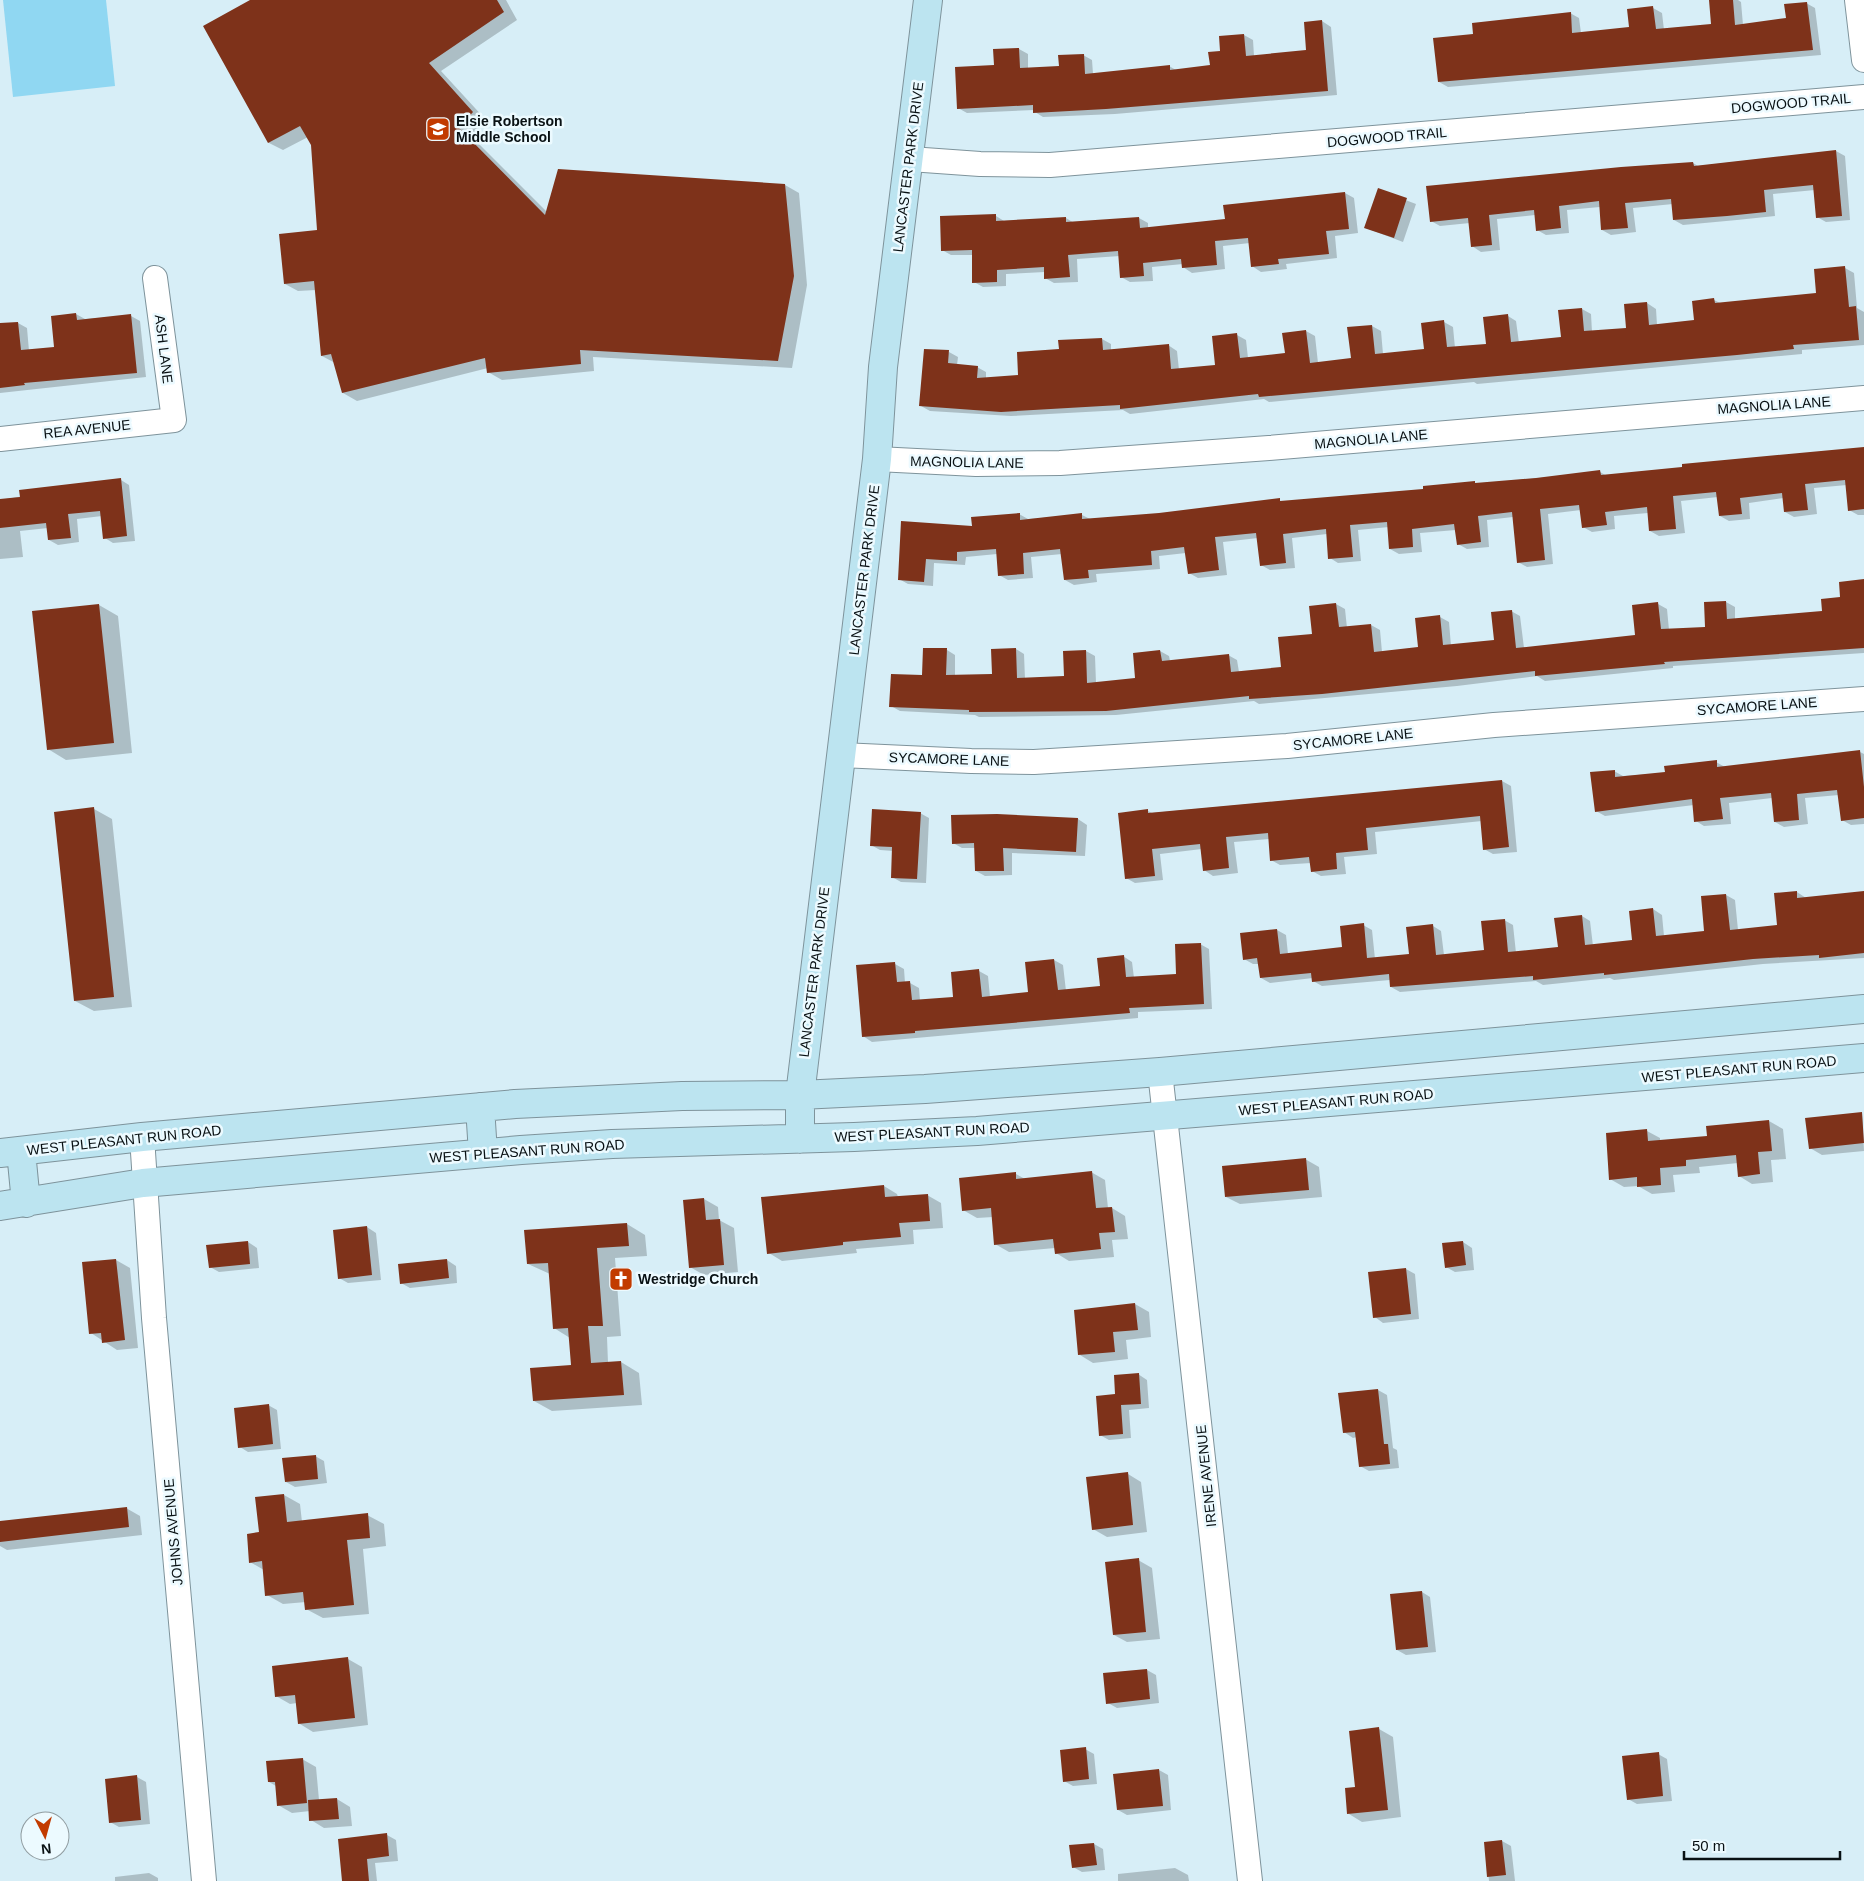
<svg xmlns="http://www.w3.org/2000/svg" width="1864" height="1881" font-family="Arial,sans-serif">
  <rect width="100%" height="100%" fill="#d7eef7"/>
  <path fill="#90d7f2" d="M3,0H106L115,86L13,97Z"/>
  <path fill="#0003" d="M252,0H506L517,20L441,71L486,120L472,137L547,212L785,185L799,193L807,285L792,368L593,357L594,371L502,380L488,372V368L357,401L343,393L335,363L322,356L316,290L298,291L285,284L318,231L313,145L308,137L283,150L269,143L205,26Z
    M1710,0H1738L1741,2L1743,25L1787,19L1806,3L1815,8L1821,55L1448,87L1439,82L1475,35L1570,13L1579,18L1581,33L1630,28L1653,8L1662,13L1664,30L1712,25Z
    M1322,21L1331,27L1337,95L1115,114L1043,117L1035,112L1034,110L967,113L958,108L995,67L1019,49L1028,54V69L1060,67L1083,55L1092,60L1093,74L1169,66L1176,70L1211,67L1222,52L1244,35L1253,40L1254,56L1308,52L1305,23Z
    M1836,151L1845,156L1850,220L1826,222L1817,217L1815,190L1773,194L1775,216L1737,220L1683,225L1674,220L1673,204L1633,208L1636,232L1611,235L1602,230L1600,207L1567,210L1569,233L1546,235L1537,230L1535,215L1497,219L1500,250L1481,252L1472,246L1470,223L1440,226L1431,221L1693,163L1698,166Z
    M1379,190L1416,204L1403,242L1366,228Z
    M1345,193L1354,198L1358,233L1335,236L1337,258L1286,264L1287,269L1261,272L1252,266L1250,243L1223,246L1225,269L1192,273L1183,267V264L1152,267L1153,281L1130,282L1121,277L1120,256L1077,259L1078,282L1054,283L1045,278V272L1006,274V286L983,287L974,282L973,255H951L942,250L996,216L1004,221L1066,218L1074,223L1139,218L1148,223V228L1226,220Z
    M1845,268L1854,273L1857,308L1864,312V345L1802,350V354L1477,384L1474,382L1269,402L1264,399L1130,414L1123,410L1011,416L930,411L921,406L949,352L958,357L957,365L977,367L986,372V378L1020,376L1060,350L1102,339L1111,344V350L1168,345L1177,351L1179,370L1216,367L1237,335L1246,340L1248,358L1286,354L1306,331L1315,336L1318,363L1352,360L1349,329L1372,326L1381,331L1383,354L1426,350L1444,322L1453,327L1455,348L1487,345L1508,316L1516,321L1519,343L1562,338L1582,309L1591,314L1592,332L1627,329L1625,305L1647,303L1656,309L1657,325L1695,321L1714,300L1722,304L1817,294Z
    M76,314L85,319L131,316L140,321L146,377L0,393V325L18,323L27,328L29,351L55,348Z
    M1864,448V515H1858L1849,510L1847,485L1814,488L1817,514L1794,517L1785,512L1784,498L1749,503L1750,519L1729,521L1720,516L1718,497L1681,501L1685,533L1659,536L1650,531L1648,513L1614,516L1615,529L1592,532L1583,527L1581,510L1548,514L1553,564L1527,567L1518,562L1513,517L1487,520L1489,547L1467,549L1458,544L1456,530L1420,533L1422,552L1399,554L1390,549L1389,527L1358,530L1361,561L1338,563L1330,558L1327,534L1292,538L1295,568L1270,570L1261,565L1258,538L1223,542L1227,575L1198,578L1189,573L1186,553L1159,556L1160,569L1096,574L1097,582L1074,585L1065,580L1062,554L1031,557L1033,578L1008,580L999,575L997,554L966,557L965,565L934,563L933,586L908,584L899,579L902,523L973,527L1019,514L1028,519L1082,515L1090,519L1159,515L1279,500L1283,502L1425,490L1474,482L1477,484L1600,472L1607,476Z
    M121,480L129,485L135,541L113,543L105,538L102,516L77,519L79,542L58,545L49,540L48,528L20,531L23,557L0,559V500Z
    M1864,580V653L1673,666V668L1545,681L1537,676L1457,686L1259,704L1254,701L1116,715L979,717L975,715L900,711L891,706L923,676L947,650L955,655V676H993L1016,649L1024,654L1025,679L1065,677L1064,652L1086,651L1095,656L1096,683L1137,679L1160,651L1169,656L1170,661L1228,655L1237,660L1239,672L1282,668L1313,635L1336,604L1345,609L1347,628L1371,625L1380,630L1382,652L1420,648L1440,617L1449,622L1451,646L1495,641L1511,611L1520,616L1524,648L1637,636L1658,604L1667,609L1669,630L1707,628L1726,602L1735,607V619L1824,612Z
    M99,605L118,616L132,753L66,760L48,749Z
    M1860,752L1864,754V824L1851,825L1842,820L1839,795L1805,798L1808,824L1784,827L1775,822L1772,798L1729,803L1731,824L1704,826L1696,821L1694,805L1605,816L1596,811L1614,771L1623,776L1666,773L1716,762L1725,767Z
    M1502,781L1511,786L1517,852L1493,854L1484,849L1482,821L1375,832L1377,854L1344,857L1346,874L1321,876L1312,871L1311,863L1280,865L1271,860L1269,839L1234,842L1238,873L1213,876L1204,870L1202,849L1160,854L1163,880L1135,883L1126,878L1148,811L1152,813Z
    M94,809L112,819L132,1007L94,1011L75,1001Z
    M920,813L929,818L926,883L901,882L892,877L893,851L880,850L871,845Z
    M1078,819L1087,825L1085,856L1012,853V875L985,876L976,871V848H962L953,843Z
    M1797,892L1806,898L1864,892V958L1763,964L1614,980L1610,978L1543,985L1536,981L1400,992L1391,987L1390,980L1322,986L1313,981V978L1270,983L1261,978L1259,964H1253L1244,959L1277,930L1286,935L1288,954L1343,949L1363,925L1372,930L1375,959L1410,956L1433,926L1441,931L1444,955L1485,951L1504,920L1513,925L1516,953L1559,948L1582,916L1590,921L1593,946L1633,941L1653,909L1662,915L1664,936L1706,932L1726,895L1735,900L1738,930L1779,927Z
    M1200,944L1209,949L1212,1009L1138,1012V1018L872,1042L863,1036L895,964L904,969L905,983H910L919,988L920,1001L955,998L979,971L988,976L990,997L1029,993L1026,963L1054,960L1063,965L1066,991L1101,987L1123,956L1132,962L1134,978L1178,975Z
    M1862,1113L1864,1151L1822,1155L1810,1148L1807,1119Z
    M1769,1121L1783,1129L1786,1159L1771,1160L1773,1182L1752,1184L1739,1176L1738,1163L1699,1167L1700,1173L1673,1175L1675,1192L1652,1194L1638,1186L1624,1187L1610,1179L1647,1131L1660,1138V1141L1708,1137Z
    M1305,1159L1319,1167L1322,1197L1240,1204L1226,1197Z
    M1091,1172L1105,1180L1108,1208H1112L1125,1216L1128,1239L1112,1240L1114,1257L1069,1261L1056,1253L1055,1248L1009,1252L995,1244L993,1217L977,1218L963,1210L1016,1174L1025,1179Z
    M884,1186L897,1194L898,1197L927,1195L941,1203L943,1228L913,1230L914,1244L856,1249L857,1253L782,1261L769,1253Z
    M704,1199L718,1207L719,1220L734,1228L738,1272L704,1275L690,1267Z
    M627,1224L645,1235L647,1256L615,1258L621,1336L607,1337L608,1363L621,1362L639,1373L642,1405L552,1411L534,1401L572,1366L570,1338L554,1328L550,1274L528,1264Z
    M367,1227L376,1233L381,1280L348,1283L339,1278Z
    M248,1242L257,1248L259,1268L219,1272L210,1267Z
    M1463,1242L1472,1248L1474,1270L1455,1272L1446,1267Z
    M116,1260L130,1268L138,1348L117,1350L91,1333Z
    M447,1260L456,1266L457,1283L410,1288L401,1283Z
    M1406,1269L1415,1274L1419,1319L1383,1323L1375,1317Z
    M1135,1304L1149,1312L1151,1337L1126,1340L1128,1359L1093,1363L1080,1355Z
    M1138,1374L1147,1380L1149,1408L1129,1410L1131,1438L1109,1440L1100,1435L1117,1396Z
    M1378,1390L1387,1395L1393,1448L1397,1450L1399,1468L1369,1471L1360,1466L1357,1437L1353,1438L1344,1432L1340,1394Z
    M268,1405L277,1410L281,1449L248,1452L240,1447Z
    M315,1456L324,1461L327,1483L295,1487L286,1482Z
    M1128,1474L1141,1482L1147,1532L1107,1537L1093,1529Z
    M284,1495L300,1504L302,1522L367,1515L384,1524L386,1546L363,1549L369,1614L323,1618L306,1609V1602L283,1604L267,1595L264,1570L250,1562L260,1534Z
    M126,1508L140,1516L142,1535L7,1550L0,1546V1523Z
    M1138,1560L1152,1568L1160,1639L1127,1642L1114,1635Z
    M1422,1592L1430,1597L1436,1652L1406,1655L1397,1650Z
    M348,1659L362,1667L368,1725L313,1732L300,1724L297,1703L290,1704L276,1696Z
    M1147,1670L1156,1675L1159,1703L1117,1708L1108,1703Z
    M1379,1729L1393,1737L1401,1817L1362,1822L1349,1814Z
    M1085,1749L1094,1754L1097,1784L1073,1786L1064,1781Z
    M1658,1754L1667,1759L1672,1801L1637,1804L1628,1799Z
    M302,1759L316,1767L319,1800L337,1799L350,1807L352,1826L324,1828L311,1820L310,1811L292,1813L278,1805L276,1786L269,1782Z
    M1159,1770L1168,1775L1171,1810L1127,1815L1118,1810Z
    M137,1777L146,1782L150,1824L119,1827L110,1822Z
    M387,1835L396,1840L398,1861L375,1863L377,1881H344Z
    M1502,1841L1511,1846L1515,1881H1489L1485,1843Z
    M1094,1844L1103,1849L1105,1870L1082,1872L1073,1867Z
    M1175,1868L1188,1875L1189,1881H1118V1874Z
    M149,1873L158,1878V1881H115V1877Z"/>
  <path fill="#7e321a" d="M250,0H497L504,12L429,63L473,112L459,128L545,215L558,169L785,184L794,276L778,361L580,350L581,364L487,373L485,358L342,393L331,354L321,356L314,281L284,284L279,234L317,230L311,145L300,126L268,143L203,26Z
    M1709,0H1733L1735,25L1786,18L1784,4L1807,2L1813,50L1438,82L1433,38L1473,34L1472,23L1571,12L1572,33L1629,27L1627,9L1653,6L1656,29L1711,24Z
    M1322,20L1328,91L1106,109L1033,113V105L957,109L955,67L994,65L993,49L1019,48L1020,68L1059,66L1058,55L1084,54L1085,74L1170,65V70L1210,65L1208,52L1220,51L1219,36L1244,34L1246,56L1306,50L1304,22Z
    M1836,150L1842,216L1816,218L1813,185L1764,190L1766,212L1727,216L1673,220L1671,199L1625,203L1628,228L1601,230L1599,201L1559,206L1561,228L1536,231L1534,210L1489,215L1492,245L1471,247L1468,218L1430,222L1426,186L1621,167L1693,162L1694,166Z
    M1378,188L1407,198L1394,238L1364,228Z
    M1345,192L1349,229L1326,231L1329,254L1278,259L1279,264L1251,267L1248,238L1215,241L1217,265L1182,268L1181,259L1143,263L1144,276L1120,278L1118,251L1068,255L1070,277L1044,279V267L997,270V282L972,283V250L941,251L940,216L996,214V221L1066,217V222L1139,217L1140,228L1225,219L1223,205Z
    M1845,266L1849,307L1856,306L1859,340L1793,345L1794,349L1737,355L1259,397L1258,394L1120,409V405L1001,412L919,406L924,349L949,350L948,363L978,366L977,378L1018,375L1017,352L1059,349L1058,340L1102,338L1103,350L1169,344L1171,369L1215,365L1212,336L1237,333L1240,358L1285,353L1282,333L1306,330L1310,363L1351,358L1347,327L1372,325L1375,354L1424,349L1421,323L1444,320L1447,347L1486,344L1483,317L1508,314L1511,342L1561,337L1558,310L1582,308L1584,331L1626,328L1624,304L1647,302L1649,325L1694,320L1692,301L1714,298L1715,303L1816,293L1814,269Z
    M76,313L77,320L131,314L137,373L24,383L25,385L0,388V323L18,322L21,350L54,347L51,316Z
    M1864,447V509L1848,511L1845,480L1805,484L1808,510L1784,512L1782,493L1740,498L1742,514L1719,516L1716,492L1673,496L1676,529L1649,531L1647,507L1605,512L1607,525L1582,528L1579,505L1540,509L1545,560L1517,563L1512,512L1478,516L1481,542L1457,545L1454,524L1412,529L1413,547L1389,549L1387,522L1350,525L1353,557L1328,559L1326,529L1283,534L1286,563L1260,566L1256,533L1215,537L1219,570L1188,574L1184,547L1151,551L1152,565L1088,570L1089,578L1064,580L1060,549L1023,553L1024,574L998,576L996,549L957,552V561L926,559L924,582L898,580L901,521L972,526L971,517L1020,513V520L1082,513V519L1159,513L1280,498V501L1423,489V486L1475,481V483L1536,478L1600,470L1601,475L1682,467V464Z
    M121,478L127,536L103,539L100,511L68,514L71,538L48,540L46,523L0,528V499L20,497L19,490Z
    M1864,579V648L1664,662L1665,664L1535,676V671L1322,694L1249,699V696L1106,711L969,712V710L889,707L891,674L922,675L923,648H947L946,675L992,674L991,649L1016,648L1017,678L1064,676L1063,651L1086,650L1087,683L1135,678L1133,653L1160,650L1162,661L1229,654L1231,672L1281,667L1278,637L1312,634L1309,606L1336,603L1339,627L1371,624L1374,652L1418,647L1415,618L1440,615L1443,645L1494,640L1491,612L1512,610L1516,648L1635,635L1632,605L1658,602L1661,629L1705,627L1704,602L1726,601L1727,619L1822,611L1821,599L1840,597L1839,582Z
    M99,604L114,743L47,750L32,611Z
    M1860,750L1864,787V818L1841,821L1837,790L1797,794L1799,820L1774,822L1771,793L1720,798L1723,819L1694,822L1692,799L1595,812L1590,772L1615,770V777L1665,772L1664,766L1717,760V767Z
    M1502,780L1509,847L1483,850L1480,816L1366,828L1368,850L1336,853L1337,869L1311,872L1309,857L1270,861L1268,833L1226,837L1229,868L1203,871L1200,844L1152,849L1155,876L1125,879L1118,813L1148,809V813Z
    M94,807L114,997L74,1001L54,812Z
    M872,809L921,812L917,879L891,878L892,847L870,846Z
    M997,814L1078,818L1076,852L1003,848L1004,871H975L974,843L952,844L951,815Z
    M1797,891V898L1864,891V953L1819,958V955L1753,959L1604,975V973L1533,980V976L1390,987L1389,974L1312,982L1311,973L1260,978L1257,958L1243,960L1240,933L1277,929L1280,954L1342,947L1340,926L1364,923L1367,958L1409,954L1406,927L1433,924L1436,955L1484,950L1481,921L1505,919L1508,952L1558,947L1554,918L1582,915L1585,945L1632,940L1629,911L1653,908L1656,936L1704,931L1701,896L1726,894L1730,930L1777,925L1774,893Z
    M1201,943L1204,1004L1129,1008L1130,1013L915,1031V1033L862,1037L856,965L895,962L897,982L910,981L912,1000L953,997L951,972L979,969L982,997L1028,992L1025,962L1054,959L1058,990L1100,986L1097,958L1124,955L1126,977L1176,974L1175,944Z
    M1862,1112L1864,1143L1809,1149L1805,1118Z
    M1769,1120L1772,1151L1758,1152L1760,1174L1738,1177L1736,1155L1686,1160V1166L1660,1168L1661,1185L1637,1187V1177L1609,1180L1606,1133L1647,1129L1648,1141L1707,1136L1706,1126Z
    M1306,1158L1309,1190L1225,1197L1222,1166Z
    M1092,1171L1096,1208L1112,1207L1115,1232L1099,1233L1101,1249L1055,1254L1053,1239L994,1245L991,1208L962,1211L959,1178L1016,1172V1179Z
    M884,1185L885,1197L928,1194L930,1221L899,1223L901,1237L843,1242V1245L767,1254L761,1197Z
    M704,1198L706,1220L720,1219L724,1265L689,1268L683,1200Z
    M627,1223L629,1246L597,1248L603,1326H588L591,1363L621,1361L624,1395L533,1401L530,1368L571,1365L568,1328L553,1329L548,1263L527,1264L524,1230Z
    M367,1226L372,1275L338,1279L333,1230Z
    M248,1241L250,1264L209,1268L206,1245Z
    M1463,1241L1466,1265L1445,1268L1442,1243Z
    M116,1259L125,1340L102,1343L101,1333L89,1334L82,1262Z
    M447,1259L449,1278L400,1284L398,1264Z
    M1406,1268L1411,1314L1373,1318L1368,1272Z
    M1135,1303L1138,1330L1113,1332L1115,1352L1078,1355L1074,1310Z
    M1139,1373L1141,1404L1121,1405L1123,1434L1099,1436L1096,1396L1115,1394L1114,1375Z
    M1378,1389L1384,1444H1388L1390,1464L1359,1467L1355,1432L1343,1433L1338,1393Z
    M269,1404L273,1444L238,1448L234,1408Z
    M316,1455L318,1479L285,1482L282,1458Z
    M1128,1472L1133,1525L1092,1530L1086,1477Z
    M284,1494L287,1522L368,1513L370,1538L347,1540L354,1605L305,1610L303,1592L265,1596L262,1561L249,1563L247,1534L259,1532L255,1497Z
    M127,1507L129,1527L0,1542V1521Z
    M1139,1558L1146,1632L1113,1635L1105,1562Z
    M1422,1591L1428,1647L1396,1650L1390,1594Z
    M348,1657L355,1718L298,1724L295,1695L275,1697L272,1666Z
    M1147,1669L1150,1699L1106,1704L1103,1673Z
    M1379,1727L1388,1810L1347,1814L1345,1788L1355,1787L1349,1731Z
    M1086,1747L1089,1779L1063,1782L1060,1750Z
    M1659,1752L1663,1796L1627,1800L1622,1756Z
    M303,1758L307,1803L277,1806L275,1782H268L266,1761Z
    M1159,1769L1163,1806L1117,1810L1113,1774Z
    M137,1775L141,1820L109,1823L105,1779Z
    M337,1798L339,1819L309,1821L308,1800Z
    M387,1833L389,1856L367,1859L369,1881H342L338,1839Z
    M1502,1840L1506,1875L1487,1877L1484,1842Z
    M1094,1843L1097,1865L1072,1868L1069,1845Z"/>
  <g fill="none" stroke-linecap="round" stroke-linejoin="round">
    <g stroke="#7e939b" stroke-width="26">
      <path id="street" d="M1857,0L1864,60
        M910,159L980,164L1050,165L1864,97
        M0,439L174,420L155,278
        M877,459L976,464L1060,463L1269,448L1864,398
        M841,755L971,761L1034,762L1099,758L1287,746L1494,725L1864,699
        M1160,1072L1250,1881
        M142,1137L154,1318L204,1881"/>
    </g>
    <g stroke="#7e939b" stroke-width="30">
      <path id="secondary" d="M480,1107L483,1153
        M800,1139V1095L877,459L883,367L928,0
        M21,1151L26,1203
        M0,1153L142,1137L515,1104L682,1096L800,1095L925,1089L1160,1072L1864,1009
        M0,1206L143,1183L521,1150L612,1144L854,1137L977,1131L1864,1058"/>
    </g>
    <use href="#street" stroke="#fff" stroke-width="24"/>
    <use href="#secondary" stroke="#bce4f0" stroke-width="28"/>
  </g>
  <defs>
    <g id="school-square" transform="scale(1.25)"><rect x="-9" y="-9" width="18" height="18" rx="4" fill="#c23b00" stroke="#ecfaff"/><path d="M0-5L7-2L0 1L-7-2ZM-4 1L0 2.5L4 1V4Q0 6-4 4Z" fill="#fff"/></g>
    <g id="church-square" transform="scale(1.25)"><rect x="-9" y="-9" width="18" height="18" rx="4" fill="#c23b00" stroke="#ecfaff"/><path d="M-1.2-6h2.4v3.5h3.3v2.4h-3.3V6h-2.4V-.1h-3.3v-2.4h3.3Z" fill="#fff"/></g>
  </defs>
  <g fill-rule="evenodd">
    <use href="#school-square" x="438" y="129"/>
    <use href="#church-square" x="621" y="1279"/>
  </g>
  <g text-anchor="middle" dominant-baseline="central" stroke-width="5" stroke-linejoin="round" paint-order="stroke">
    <g font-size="14" fill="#091114" stroke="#ecfaff">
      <text transform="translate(1791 103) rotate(-5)">DOGWOOD TRAIL</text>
      <text transform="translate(1387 137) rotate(-5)">DOGWOOD TRAIL</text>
      <text transform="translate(908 167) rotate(-83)">LANCASTER PARK DRIVE</text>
      <text transform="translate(164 349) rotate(83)">ASH LANE</text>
      <text transform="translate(1774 405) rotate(-4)">MAGNOLIA LANE</text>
      <text transform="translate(87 429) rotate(-6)">REA AVENUE</text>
      <text transform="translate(1371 439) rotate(-5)">MAGNOLIA LANE</text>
      <text transform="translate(967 462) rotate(1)">MAGNOLIA LANE</text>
      <text transform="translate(864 570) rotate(-83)">LANCASTER PARK DRIVE</text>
      <text transform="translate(1757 706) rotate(-4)">SYCAMORE LANE</text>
      <text transform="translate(1353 739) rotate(-6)">SYCAMORE LANE</text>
      <text transform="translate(949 759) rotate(2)">SYCAMORE LANE</text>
      <text transform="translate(814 972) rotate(-83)">LANCASTER PARK DRIVE</text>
      <text transform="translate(1739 1069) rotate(-5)">WEST PLEASANT RUN ROAD</text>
      <text transform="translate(1336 1102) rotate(-5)">WEST PLEASANT RUN ROAD</text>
      <text transform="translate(932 1132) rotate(-3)">WEST PLEASANT RUN ROAD</text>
      <text transform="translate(124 1140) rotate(-6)">WEST PLEASANT RUN ROAD</text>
      <text transform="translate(527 1151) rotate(-4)">WEST PLEASANT RUN ROAD</text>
      <text transform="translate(1206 1476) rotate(-96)">IRENE AVENUE</text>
      <text transform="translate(173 1532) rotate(-95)">JOHNS AVENUE</text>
    </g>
    <g font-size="14" font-weight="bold" fill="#091114" stroke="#ecfaff" text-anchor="start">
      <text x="456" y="121">Elsie Robertson<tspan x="456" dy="16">Middle School</tspan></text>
      <text x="638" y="1279">Westridge Church</text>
    </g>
  </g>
  <g transform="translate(45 1836) rotate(174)"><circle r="24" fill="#ecfaff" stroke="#919da1"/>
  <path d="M0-4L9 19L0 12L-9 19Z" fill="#c23b00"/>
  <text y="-8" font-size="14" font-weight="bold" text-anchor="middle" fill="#091114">N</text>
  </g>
  <path d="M1684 1851v8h156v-8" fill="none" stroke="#091114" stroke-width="2.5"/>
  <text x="1692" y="1851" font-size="15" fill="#091114" stroke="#ecfaff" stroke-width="4" paint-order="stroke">50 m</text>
</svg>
